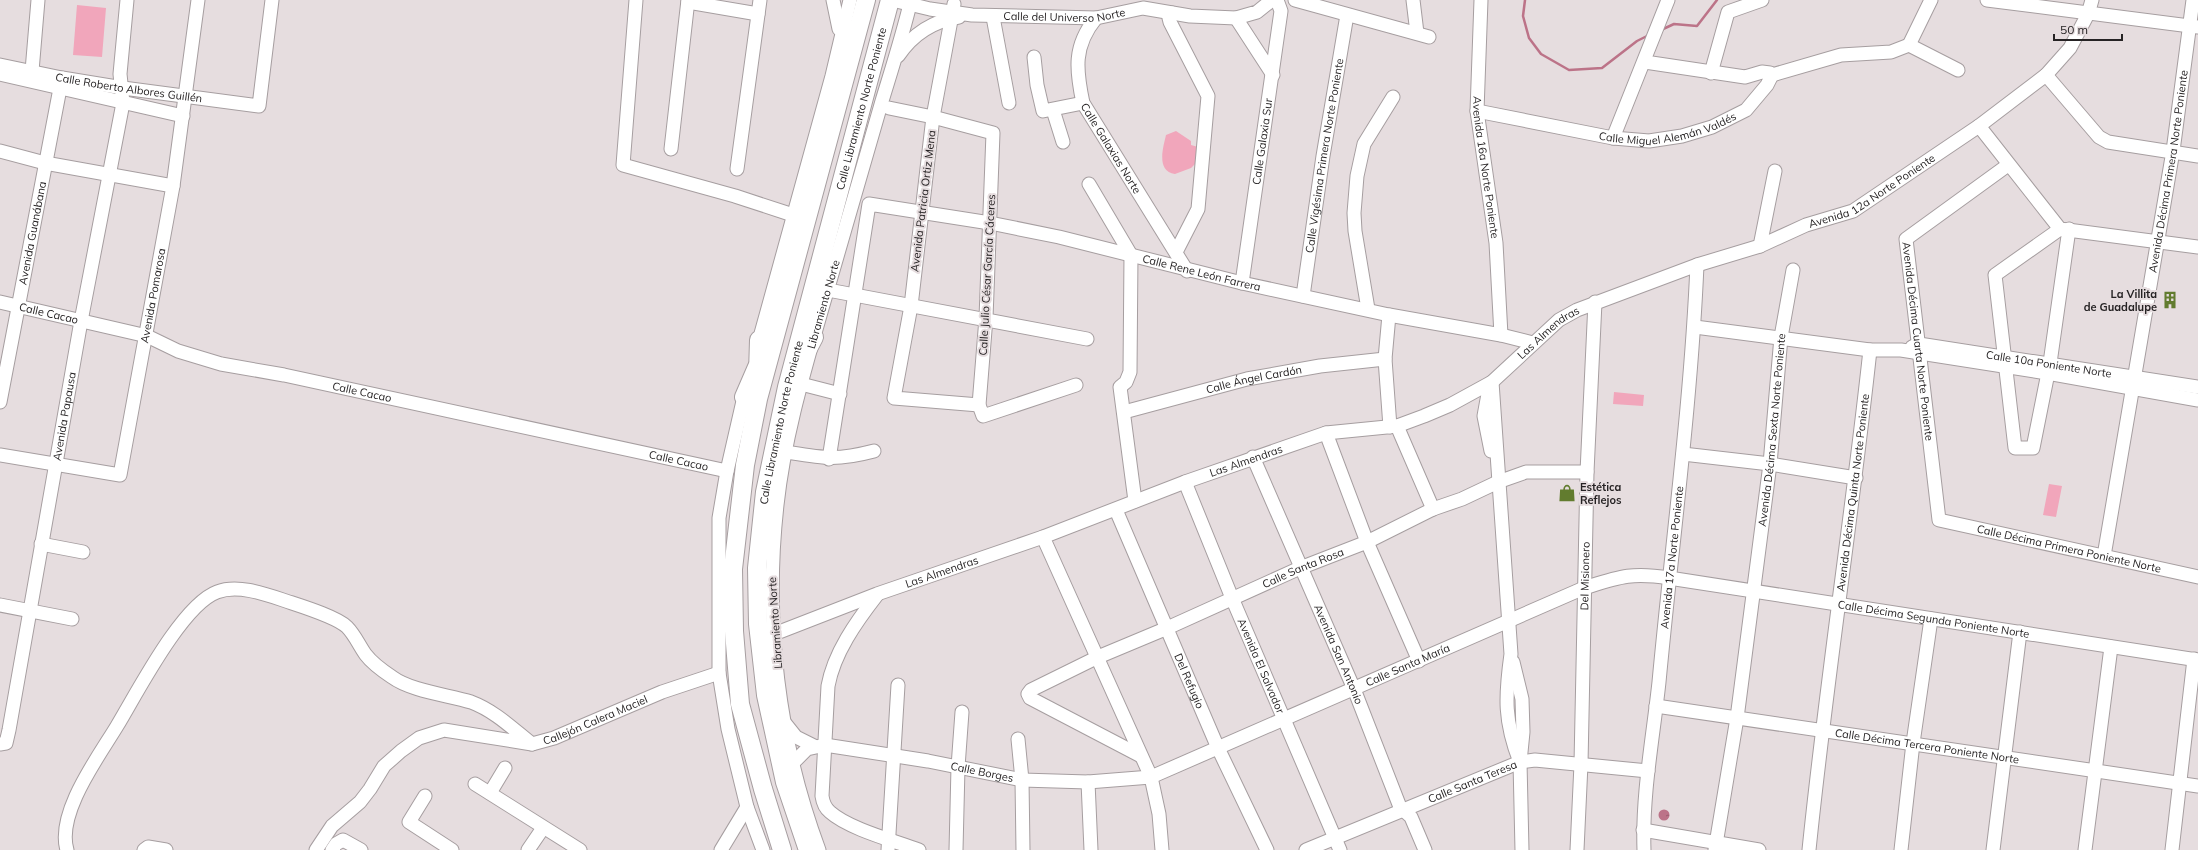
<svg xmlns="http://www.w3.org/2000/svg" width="2198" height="850" font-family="Mulish,sans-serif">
  <defs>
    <pattern id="water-ripples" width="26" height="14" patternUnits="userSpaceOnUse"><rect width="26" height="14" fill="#bc7388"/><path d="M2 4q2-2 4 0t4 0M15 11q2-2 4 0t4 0" fill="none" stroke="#995e6f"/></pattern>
  </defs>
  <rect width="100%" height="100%" fill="#e6dddf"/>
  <path fill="#f1a6bb" d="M77,5L106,8L102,57L73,55Z
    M1176,131L1191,141V145L1198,147L1197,162L1191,168L1175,174C1156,171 1163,148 1166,135Z
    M1614,392L1644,395L1643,406L1613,404Z
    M2049,484L2062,486L2056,517L2043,515Z"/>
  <path fill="url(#water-ripples)" d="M1658.5 815a5.5 5.5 0 1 1 11 0a5.5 5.5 0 1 1-11 0Z"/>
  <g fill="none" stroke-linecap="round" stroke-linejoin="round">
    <path stroke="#bc7388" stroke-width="2.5" d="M1525,0L1523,16L1529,38L1541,54L1569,70L1602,68L1637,41L1649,35
      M1661,30L1674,24L1697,26L1717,0"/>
    <g stroke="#a69ea0" stroke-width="15">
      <g id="minor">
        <path d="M636,0L623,165L735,196L793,215"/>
        <path d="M833,0L839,29"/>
        <path id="s1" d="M892,0L930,9L972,15L1096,18L1143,8L1190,16L1236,18L1257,12L1272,0"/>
        <path d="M1295,0L1429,37"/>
        <path d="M1413,0L1417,33"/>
        <path id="s2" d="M1481,0L1477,111L1496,243L1501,335"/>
        <path d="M1987,0L2198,27"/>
        <path d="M688,2L758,14"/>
        <path d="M954,4L933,117L911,306L894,398L979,405"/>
        <path d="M1172,13L1169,18L1170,22L1208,96L1198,209L1176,252"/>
        <path d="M993,17L1009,103"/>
        <path id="s3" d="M1096,18C1073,46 1076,70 1083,103L1187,271"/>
        <path d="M1236,18L1273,75"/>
        <path d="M1909,45L1958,70"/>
        <path d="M1909,45L1931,0"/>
        <path d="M898,56C912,35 933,21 959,17"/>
        <path d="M1034,57L1037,85L1043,111L1083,103"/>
        <path d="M1645,62L1745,77L1762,72L1770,73L1772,75"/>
        <path id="s4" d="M0,65L62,78L123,88L259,106L272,0"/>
        <path d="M32,71L38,0"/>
        <path d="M1711,73L1728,12L1762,0"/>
        <path d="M0,74L183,116"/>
        <path d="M1772,75L1841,55L1891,52L1909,45"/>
        <path d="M2046,75L2099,137L2108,142L2198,156"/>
        <path d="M889,108L933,117L993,133L986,318L979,405L983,416L1076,385"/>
        <path d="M1053,110L1063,142"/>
        <path id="s5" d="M1477,111L1613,138L1649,141L1682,136L1712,127L1746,110L1767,85L1772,75"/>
        <path d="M1979,126L2060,229L2198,247"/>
        <path d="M1613,138L1668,0"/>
        <path d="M671,149L688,0"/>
        <path d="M0,151L45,163L173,186"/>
        <path id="s6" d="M2008,165L1906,239L1939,520L2198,577"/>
        <path d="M737,169L760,0"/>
        <path d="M1089,184L1131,255L1130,372L1126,382L1120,387L1135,501"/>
        <path d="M2060,229L1995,275L2015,448H2033L2050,363L2069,229"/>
        <path d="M1760,246L1775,171"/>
        <path id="s7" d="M1242,283L1281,11L1277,0"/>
        <path d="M828,290L1087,339"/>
        <path id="s8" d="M1303,296L1323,156L1347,15"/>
        <path id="s9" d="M0,302L147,336L178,351L221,364L284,375L727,471"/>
        <path d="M1368,309L1355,231L1354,213L1357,176L1364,144L1393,97"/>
        <path d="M1389,315L1385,359L1390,427"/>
        <path d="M1695,327L1870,350H1901L2047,373L2198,400"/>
        <path id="s10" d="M1912,347L1919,344L2198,387"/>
        <path d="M757,348L832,76L850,0"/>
        <path d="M1492,382L1511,654C1505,697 1504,721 1520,762"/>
        <path d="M801,384L840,394"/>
        <path d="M746,388L727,471L719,518V673L728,729L747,807L763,850"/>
        <path d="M1488,394L1484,416L1491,451"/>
        <path id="s11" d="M0,402L62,78"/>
        <path id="s12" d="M1124,412L1247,379L1320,366L1385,359"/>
        <path d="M1397,426L1433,509"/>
        <path d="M1326,433L1367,542L1419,661"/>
        <path d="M786,452C823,458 836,461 874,451"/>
        <path d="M1683,454L1770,464L1856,478"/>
        <path id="s13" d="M0,455L120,475L173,186L198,0"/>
        <path id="s14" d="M1253,457L1354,689L1400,807L1411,817L1425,850"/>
        <path id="s15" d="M829,459L869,204L990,223L1059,237L1242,283L1389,315L1501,335L1533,343"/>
        <path id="s16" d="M1185,482L1232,598L1340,850"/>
        <path id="s17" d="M1116,510L1218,748L1267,850"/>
        <path d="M1043,537L1151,777L1159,814L1162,850"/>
        <path d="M41,544L83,552"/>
        <path id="s18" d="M2104,556L2173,151L2193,0"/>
        <path d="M877,595C856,622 834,653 828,686L822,796C823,803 825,808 830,812C849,829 895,841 919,850"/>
        <path d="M0,605L72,619"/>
        <path id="s19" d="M774,634L877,594L1043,537L1185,482L1326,433L1397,426L1424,416L1450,405L1492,382L1559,320L1577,310L1697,265L1760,246L1806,225L1853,211L1979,126L2046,75L2070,48L2088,14L2092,0"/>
        <path d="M1513,662L1522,699L1523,732L1520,762L1522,850"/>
        <path id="s20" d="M1656,706L2198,786"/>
        <path d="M784,722L796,737L814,746"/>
        <path d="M1018,739L1022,780L1023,850"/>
        <path id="s21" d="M0,744L6,743L9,730L81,321L123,103L120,74L127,0"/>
        <path id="s22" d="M1141,756L1030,698L1028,694L1031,690L1098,657L1165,629L1300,568L1367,542L1433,509L1462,499L1498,482L1526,472H1587"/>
        <path id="s23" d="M792,764L807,749L825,745L928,761L1022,780L1088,782L1151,777L1584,588C1619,577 1631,572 1669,578L2198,660"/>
        <path d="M1088,782L1091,850"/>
        <path d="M475,784L580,850"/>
        <path d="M490,793L505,768"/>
        <path d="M425,796L409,822L452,850"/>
        <path d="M1643,830L1759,850"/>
        <path d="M67,850C56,813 99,756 117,726C137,693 182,605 217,592C238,584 265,594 286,601C301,606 337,617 347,627C355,635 360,647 366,655C372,663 383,671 392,677C411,691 448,695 471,702C495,711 513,729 532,744"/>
        <path d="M144,850L148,847L166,850"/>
        <path id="s24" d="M316,850L332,826L360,802L370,789L384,766L401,751L419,738L444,730L532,744L554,738L662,692L719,673"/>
        <path d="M332,850L336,844L343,840L361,850"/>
        <path d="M528,850L543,828"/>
        <path d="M721,850L747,807"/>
        <path id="s25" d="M819,850C778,740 764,621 777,505C784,440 803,375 821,312C841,242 862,172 882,101C892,68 903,34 911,0"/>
        <path d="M888,850L898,685"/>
        <path d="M956,850L958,767L962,712"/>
        <path id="s26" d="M1306,850L1520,762L1535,760L1648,771"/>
        <path id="s27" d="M1577,850L1581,764L1587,472L1595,302"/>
        <path id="s28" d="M1644,850C1642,794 1653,738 1659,682C1672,543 1691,404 1697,265"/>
        <path id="s29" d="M1715,850L1737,718L1770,464L1781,337L1793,270"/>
        <path id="s30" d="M1809,850C1826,683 1852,517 1870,350"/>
        <path d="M1901,850L1913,743L1931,619"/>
        <path d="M1993,850L2020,632"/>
        <path d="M2085,850L2111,647"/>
        <path d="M2172,850L2194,659"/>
      </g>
    </g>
    <g stroke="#a69ea0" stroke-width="20">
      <g id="highway">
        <path d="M800,364L814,337"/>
        <path d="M758,373L759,340"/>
        <path d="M744,397L757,367"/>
        <path d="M782,850L763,789L740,704L734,631L733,569L745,465L758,399L866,0"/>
        <path id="s31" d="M808,850L785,782L766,695L758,624L757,568L765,492L787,387L890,0"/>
      </g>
    </g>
    <use href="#minor" stroke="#fff" stroke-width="13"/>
    <use href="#highway" stroke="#fff" stroke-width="18"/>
  </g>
  <defs>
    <g id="building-bare" transform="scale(1.38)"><path d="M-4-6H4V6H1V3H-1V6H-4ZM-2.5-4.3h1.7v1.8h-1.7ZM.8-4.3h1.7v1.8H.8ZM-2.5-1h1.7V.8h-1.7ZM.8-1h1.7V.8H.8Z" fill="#627c2f" stroke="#e6dddf" stroke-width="2.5" paint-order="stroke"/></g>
    <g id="shop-bare" transform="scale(1.38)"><path d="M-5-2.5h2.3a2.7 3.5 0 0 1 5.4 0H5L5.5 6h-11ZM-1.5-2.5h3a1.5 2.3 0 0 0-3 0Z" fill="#627c2f" stroke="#e6dddf" stroke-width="2.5" paint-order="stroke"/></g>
  </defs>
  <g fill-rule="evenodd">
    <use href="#building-bare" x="2170" y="300"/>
    <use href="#shop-bare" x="1567" y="493"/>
  </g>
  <g text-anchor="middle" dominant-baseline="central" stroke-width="4" stroke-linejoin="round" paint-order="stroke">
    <g font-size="11" fill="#262324" stroke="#e6dddf">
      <text stroke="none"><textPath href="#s1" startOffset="174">Calle del Universo Norte</textPath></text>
      <text stroke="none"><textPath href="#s4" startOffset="131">Calle Roberto Albores Guillén</textPath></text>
      <text stroke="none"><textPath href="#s31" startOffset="760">Calle Libramiento Norte Poniente</textPath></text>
      <text stroke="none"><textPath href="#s5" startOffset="195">Calle Miguel Alemán Valdés</textPath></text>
      <text stroke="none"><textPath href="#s7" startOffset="143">Calle Galaxia Sur</textPath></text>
      <text stroke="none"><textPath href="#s3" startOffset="143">Calle Galaxias Norte</textPath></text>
      <text stroke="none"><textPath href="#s8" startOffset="142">Calle Vigésima Primera Norte Poniente</textPath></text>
      <text stroke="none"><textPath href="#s2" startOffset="168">Avenida 16a Norte Poniente</textPath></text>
      <text stroke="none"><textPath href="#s18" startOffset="390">Avenida Décima Primera Norte Poniente</textPath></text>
      <text stroke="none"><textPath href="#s19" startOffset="1195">Avenida 12a Norte Poniente</textPath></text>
      <text transform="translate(923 201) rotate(-83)">Avenida Patricia Ortiz Mena</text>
      <text stroke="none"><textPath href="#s11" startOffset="172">Avenida Guanábana</textPath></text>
      <text stroke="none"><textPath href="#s15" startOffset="598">Calle Rene León Farrera</textPath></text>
      <text transform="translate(987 275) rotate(-87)">Calle Julio César García Cáceres</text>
      <text stroke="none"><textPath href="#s13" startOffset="304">Avenida Pomarosa</textPath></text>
      <text stroke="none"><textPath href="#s25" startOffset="557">Libramiento Norte</textPath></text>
      <text stroke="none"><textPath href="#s9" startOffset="50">Calle Cacao</textPath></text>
      <text stroke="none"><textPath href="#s19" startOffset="839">Las Almendras</textPath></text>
      <text stroke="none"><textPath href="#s6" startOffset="229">Avenida Décima Cuarta Norte Poniente</textPath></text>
      <text stroke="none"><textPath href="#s10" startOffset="139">Calle 10a Poniente Norte</textPath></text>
      <text stroke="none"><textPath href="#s12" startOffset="134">Calle Ángel Cardón</textPath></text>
      <text stroke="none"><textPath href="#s9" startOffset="374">Calle Cacao</textPath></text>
      <text stroke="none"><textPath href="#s21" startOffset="338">Avenida Papausa</textPath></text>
      <text stroke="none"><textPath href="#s31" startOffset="436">Calle Libramiento Norte Poniente</textPath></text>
      <text stroke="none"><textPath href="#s29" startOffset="424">Avenida Décima Sexta Norte Poniente</textPath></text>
      <text stroke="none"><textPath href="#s19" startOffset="503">Las Almendras</textPath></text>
      <text stroke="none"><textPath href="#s9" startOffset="698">Calle Cacao</textPath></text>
      <text stroke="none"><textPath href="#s30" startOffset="360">Avenida Décima Quinta Norte Poniente</textPath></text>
      <text stroke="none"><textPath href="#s6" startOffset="542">Calle Décima Primera Poniente Norte</textPath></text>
      <text stroke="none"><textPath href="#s28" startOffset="294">Avenida 17a Norte Poniente</textPath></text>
      <text stroke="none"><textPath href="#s22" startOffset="433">Calle Santa Rosa</textPath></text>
      <text stroke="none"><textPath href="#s19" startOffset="179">Las Almendras</textPath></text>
      <text stroke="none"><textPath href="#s27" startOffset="274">Del Misionero</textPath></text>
      <text stroke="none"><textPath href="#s23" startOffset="1196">Calle Décima Segunda Poniente Norte</textPath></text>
      <text transform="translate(775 623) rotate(-94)">Libramiento Norte</text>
      <text stroke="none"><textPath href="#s14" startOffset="215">Avenida San Antonio</textPath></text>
      <text stroke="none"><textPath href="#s16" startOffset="199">Avenida El Salvador</textPath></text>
      <text stroke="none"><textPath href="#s23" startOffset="649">Calle Santa María</textPath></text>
      <text stroke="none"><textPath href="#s17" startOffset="186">Del Refugio</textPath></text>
      <text stroke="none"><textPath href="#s24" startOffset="337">Callejón Calera Maciel</textPath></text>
      <text stroke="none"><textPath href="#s20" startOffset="274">Calle Décima Tercera Poniente Norte</textPath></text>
      <text stroke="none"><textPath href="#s23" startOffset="199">Calle Borges</textPath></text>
      <text stroke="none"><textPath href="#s26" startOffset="180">Calle Santa Teresa</textPath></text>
    </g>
    <g font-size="11" font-weight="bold" fill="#262324" stroke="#e6dddf" text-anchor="end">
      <text x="2157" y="294">La Villita<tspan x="2157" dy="13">de Guadalupe</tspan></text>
      <text x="1580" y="487" text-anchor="start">Estética<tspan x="1580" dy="13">Reflejos</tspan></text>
    </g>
  </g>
  <path d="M2054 34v6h68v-6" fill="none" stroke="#262324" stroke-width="2"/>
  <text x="2060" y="34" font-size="12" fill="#262324" stroke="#e6dddf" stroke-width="3" paint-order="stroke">50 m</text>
</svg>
